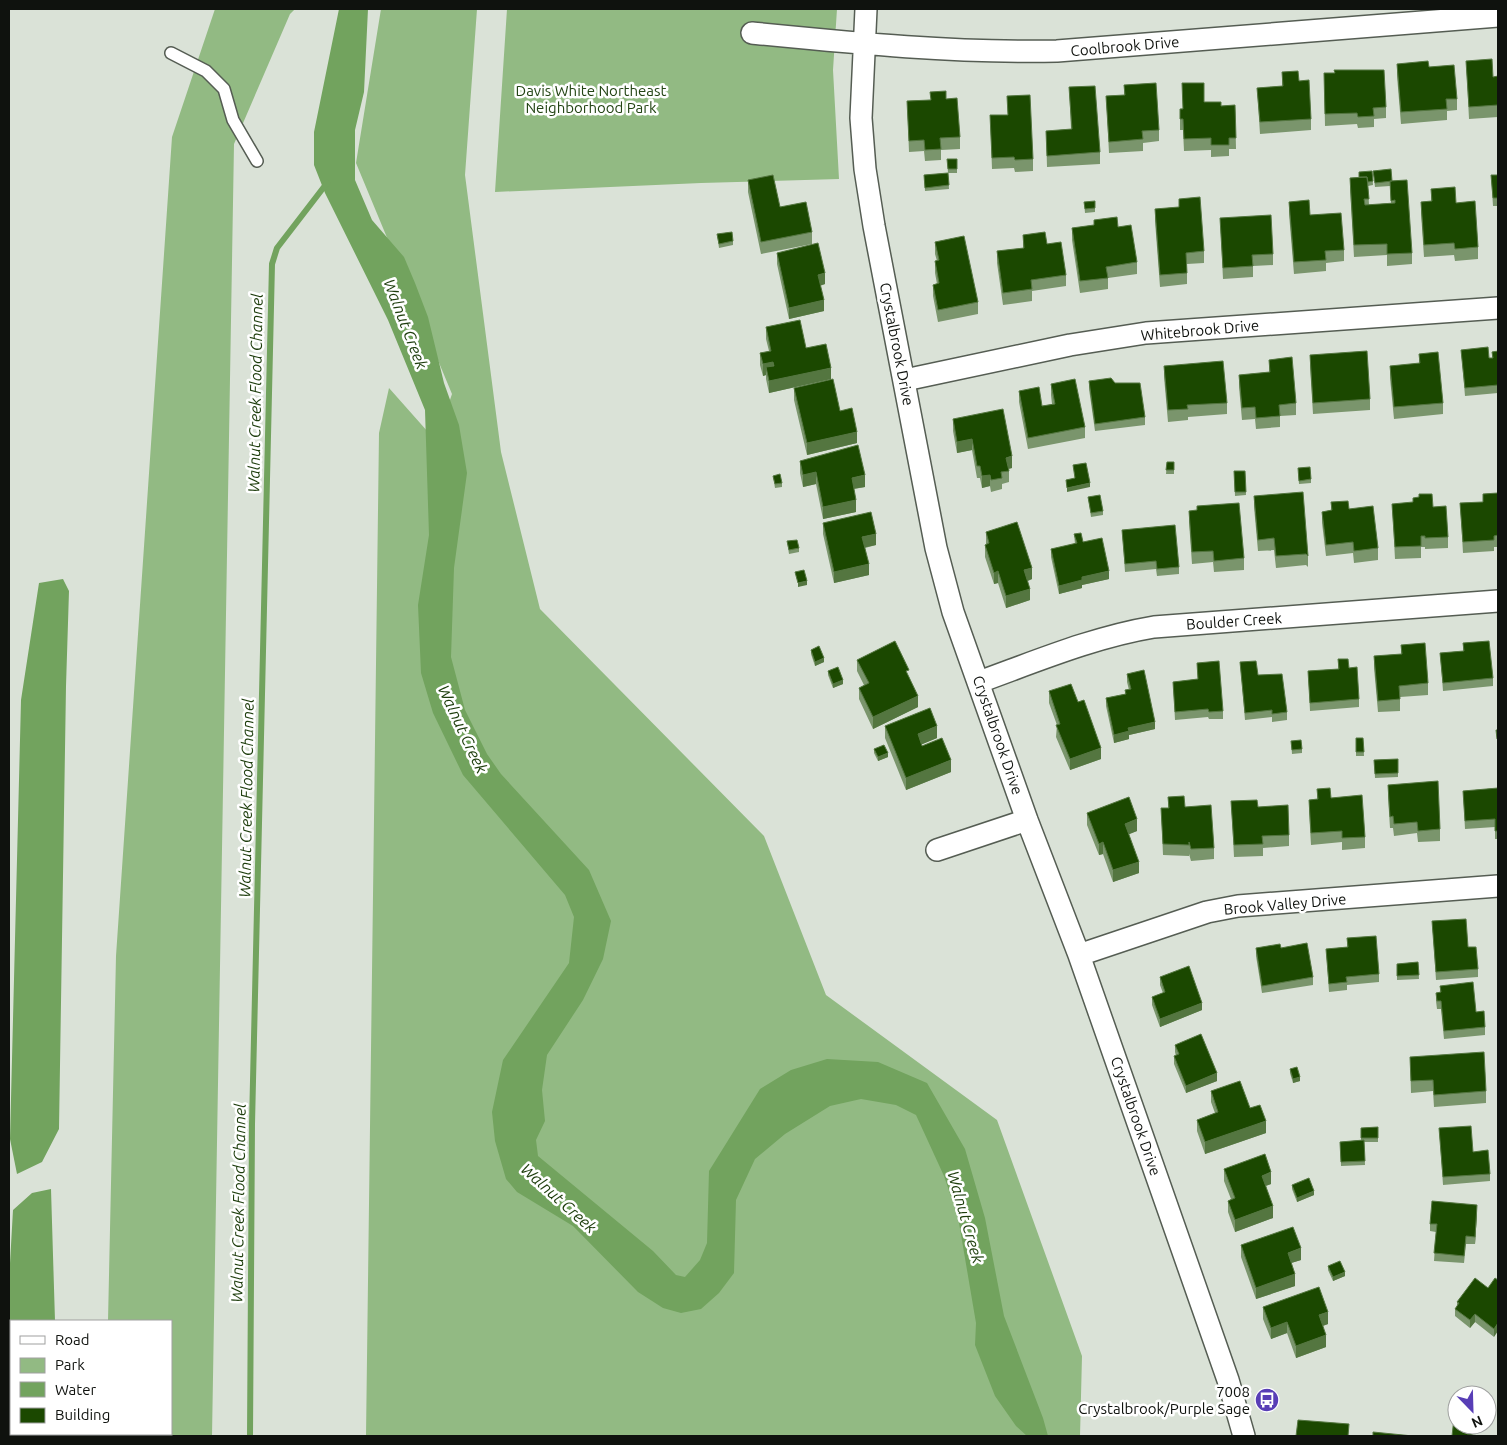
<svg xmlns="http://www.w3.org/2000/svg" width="1507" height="1445" font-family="Ubuntu,sans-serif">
  <rect width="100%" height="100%" fill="#dae2d7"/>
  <path fill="#92ba83" d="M215,9H295L290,14L234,144L212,1436H106V1434H171V1321H108L116,956L172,137Z
    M381,9H477L465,175L501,452L540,609L764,836L826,995L997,1120L1082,1356L1080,1436H366L379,433L389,388L436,441L452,394L356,163Z
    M507,9H837L833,70L839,179L701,183L495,192Z"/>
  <path fill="#72a35e" d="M339,9H368L364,92L355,130V180L372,220L404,257L415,283L428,317L444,383L459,425L467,473L454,568L451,657L465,710L487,754L501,774L589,870L611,921L603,959L583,1000L547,1055L542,1090L545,1121L536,1140L538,1156L653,1251L676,1275L685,1277L700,1260L707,1243L709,1171L760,1089L791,1070L827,1059L878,1062L927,1083L965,1149L985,1218L1004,1316L1043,1418L1048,1436H1027L1016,1426L995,1396L975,1345L976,1323L958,1217L944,1176L916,1115L896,1105L861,1099L830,1106L785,1134L755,1159L736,1200L734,1273L719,1293L701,1309L681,1313L663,1308L638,1292L573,1226L517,1192L506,1179L495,1141L492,1112L503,1060L569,963L574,917L565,895L463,775L433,713L421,673L418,605L429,535L425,410L388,320L325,193L314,165V132Z
    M63,579L69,591L66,686L59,1129L42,1162L17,1174L10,1139L21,700L39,583Z
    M51,1189L55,1321H11V1434H49V1436H9V1281L13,1210L32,1193Z"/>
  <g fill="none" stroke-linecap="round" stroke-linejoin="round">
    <path stroke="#72a35e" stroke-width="6" d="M250,1436L252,1124L272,264L277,248L327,183"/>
    <g stroke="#555d53" stroke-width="14">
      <path id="service" d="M171,53L206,71L224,89L233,120L257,161"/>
    </g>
    <g stroke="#555d53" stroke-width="24">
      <path id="minor" d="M866,9L861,118L865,169L874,226L936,548L953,612L1027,820L1079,955L1228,1380L1244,1436
        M752,33C854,43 954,53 1057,51L1498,16
        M905,380L1070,345L1146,333L1498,308
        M979,682C1037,661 1094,637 1154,627L1498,601
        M937,850L1027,820
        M1079,955L1207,912L1238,906L1498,886"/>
    </g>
    <use href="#service" stroke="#fff" stroke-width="11"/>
    <use href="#minor" stroke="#fff" stroke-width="21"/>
  </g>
  <path fill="#7a956c" d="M1466,61L1493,77L1498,76V117L1469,119Z
    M1397,64L1429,67L1457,99V110L1447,111V120L1401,124L1397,76Z
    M1282,72L1299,81L1311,119V130L1260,134L1257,88L1282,86Z
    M1324,73L1386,107V118L1374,119V127L1358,128L1357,124L1325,126Z
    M1124,85L1159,130V141L1143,143V151L1109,153L1106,96L1124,95Z
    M1069,87L1100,152V164L1047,167L1046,131L1071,129Z
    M1007,96L1033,159V171L1015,172L1014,168L992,169L990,115H1008Z
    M946,99L960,137V149L941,150V160L925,161L924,151L909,152L907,101Z
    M1204,102L1221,106L1235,105L1236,149H1229V156L1211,157V150L1184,151L1183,130H1180V109Z
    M947,159H957V173H948L949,189L925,191L924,175L948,173Z
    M1372,171L1373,185L1368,186L1369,205L1391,203L1390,186L1375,187L1373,171L1392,181L1412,253V264L1387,266V255L1354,257L1350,189V178L1359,177Z
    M1491,175H1498V206H1493Z
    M748,180L812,232V244L761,254L748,192Z
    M1431,189L1456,203L1478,247V259L1455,261L1454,255L1424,257L1421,213V202L1431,201Z
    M1179,199L1204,251V263L1187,264V284L1160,287L1155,221V209L1179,207Z
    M1084,202L1095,208V212L1085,213Z
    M1289,202L1310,215L1344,250V261L1326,263V271L1294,274L1289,214Z
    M1220,218L1273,254V265L1253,266V277L1223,279Z
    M1094,220L1118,227L1137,262V274L1108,278V289L1080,293L1072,240V228L1094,225Z
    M717,234L733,241V245L719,248Z
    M1023,235L1047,244L1066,275V286L1032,291V301L1003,305L997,263V251L1023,248Z
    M935,242L978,302V314L938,322L933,296V285L937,284L935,273V261H937L935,254Z
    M777,253L825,284L820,286L824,311L789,319L777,264Z
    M766,327L806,348L831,379L769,393L766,379V375L763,376L760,365V353L769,351L766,339Z
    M1461,350L1489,358H1492V352L1498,351V393L1465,396Z
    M1419,354L1443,403V414L1394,419L1390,378V366L1419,364Z
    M1310,355L1370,399V410L1313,414L1310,366Z
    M1269,360L1296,403V415L1280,416V427L1256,429L1255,419L1242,420L1239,387V375L1269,372Z
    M1164,366L1227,403V414L1188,417V420L1168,422L1164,377Z
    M1089,381L1145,417V425L1095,431L1089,389Z
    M1051,384L1085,427V438L1028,449L1019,402V391L1042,406L1052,404L1051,395Z
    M794,388L840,411L857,443L807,455L794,400Z
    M953,419L1012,468L1009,469V482L1002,484V489L991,492L990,486L982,488L980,478H977L972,450L957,453L953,431Z
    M800,461L865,487L854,489L856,512L823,519L816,484L803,487L800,473Z
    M1167,462H1174V474H1166Z
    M1234,471H1245L1246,495L1235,496Z
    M1298,472L1311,479V483L1299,484Z
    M773,476L782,483V487L775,488Z
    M1498,493V547H1494V551L1463,553L1460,503L1483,502V494Z
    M1254,496L1308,556V567L1306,565L1276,568L1274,550L1258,551L1254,507Z
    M1088,497L1103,511V515L1091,517Z
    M1331,502L1349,509L1378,548V560L1354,563L1353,553L1326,556L1322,523V512L1331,510Z
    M1392,504L1433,507L1448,537V548L1425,549V547H1421V558L1395,559Z
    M1189,511L1244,558V570L1214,572L1213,562L1192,564L1189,522Z
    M823,523L876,545L865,548L869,575L834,583L823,534Z
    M1122,530L1179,567V574L1157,576L1156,569L1125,572Z
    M986,532L1032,579L1028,581L1030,600L1006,608L998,583L994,584L985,557V545H986Z
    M1074,534L1083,542L1109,579L1082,585V588L1059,594L1051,557V549L1075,544Z
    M787,541L799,548V552L789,554Z
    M1463,643L1493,678V686L1443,691L1440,653L1463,651Z
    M1401,645L1428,683V695L1400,697V711L1378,712L1374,668V656L1401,654Z
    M811,650L824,662L815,666L811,654Z
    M1338,659L1359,699V707L1310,711L1308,671L1338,669Z
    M857,660L909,677L918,707L873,729L859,699V688L864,685L857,671Z
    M1240,662L1258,675L1287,712V720L1272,722V717L1245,720Z
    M1197,663L1223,711V719H1209L1208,717L1175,720L1173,682L1198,679Z
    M828,671L843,684L833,688L828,675Z
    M1127,674L1155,729L1129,735V739L1114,743L1106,706V698L1125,694V690H1129L1127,682Z
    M1049,691L1078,702L1101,759L1070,770L1056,737L1057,725L1049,703Z
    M885,726L937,738L922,744V746L951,772L906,790L885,738Z
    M1356,738H1363L1364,756H1356Z
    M1291,741L1302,749V753L1292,754Z
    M874,749L888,757L878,761L874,753Z
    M1398,759V777L1375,778L1374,760Z
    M1388,785L1440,829V841L1418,842L1417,833L1394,836L1393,828H1390L1388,797Z
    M1498,788V839H1495V827L1465,829L1463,791Z
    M1317,789L1331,798L1365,837V848L1342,850V842L1311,845L1309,811V800L1317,799Z
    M1168,797L1185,807L1214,848V859L1191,861L1189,854V856L1163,855L1161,808H1168Z
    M1231,801L1258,807L1289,835V846L1263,848V856L1234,857Z
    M1087,813L1137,831L1128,834L1139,873L1113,882L1103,854L1099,855L1087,825Z
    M1432,921L1468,947L1478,969V977L1436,980Z
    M1347,938L1379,974V982L1347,985V990L1329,992L1326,949L1347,947Z
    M1256,948H1281L1313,977V985L1262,993L1256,956Z
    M1418,962L1419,979L1397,980V964Z
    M1160,977L1202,1010L1160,1027L1152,1005V997L1163,993L1160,985Z
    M1440,986L1476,1012L1485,1027V1035L1444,1039L1441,1009H1437L1436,1001V993L1440,992Z
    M1175,1045L1217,1081L1186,1093L1174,1064V1056H1176L1175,1052Z
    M1410,1057L1486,1091V1103L1434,1107L1433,1091L1411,1093Z
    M1290,1069L1300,1081L1293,1083L1290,1073Z
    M1211,1091L1250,1108L1266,1133L1205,1154L1197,1131V1120L1215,1113L1211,1102Z
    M1378,1127V1142H1364L1365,1165L1341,1166L1340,1142L1361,1140V1128Z
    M1439,1128L1473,1152L1490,1174V1181L1443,1185Z
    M1224,1169L1271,1184L1266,1186L1273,1218L1235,1232L1228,1212V1201L1231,1199L1224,1181Z
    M1292,1185L1314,1195L1297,1202L1292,1189Z
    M1477,1213L1475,1244H1466L1464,1263L1434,1261L1436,1232L1430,1231V1224Z
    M1241,1245L1301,1260L1291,1263L1295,1286L1256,1299L1241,1257Z
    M1328,1266L1345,1276L1333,1281L1328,1270Z
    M1498,1280L1494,1337L1475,1322L1470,1328L1455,1316V1309L1457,1306V1302L1488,1288Z
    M1263,1307L1328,1324L1323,1326L1326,1347L1296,1358L1287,1333L1271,1339L1263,1319Z"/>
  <path fill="#547640" d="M825,273V284L818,286V275Z
    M824,300V311L789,319V308Z
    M773,362V373L766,367V375L763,376V364Z
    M831,368V379L769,393V381Z
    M857,432V443L807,455V443Z
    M972,439V450L957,453V442Z
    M1012,456V468L1006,469V458Z
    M816,472V484L803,487V475Z
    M865,475V487L852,489V478Z
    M990,475V486L982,488V476Z
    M1090,483V487L1067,492V488Z
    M856,500V512L823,519V507Z
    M876,534V545L862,548V537Z
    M869,564V575L834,583V572Z
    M1032,568V579L1024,582V570Z
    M998,571V583L994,584V573Z
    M1109,571V579L1082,585V588L1059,594V586L1082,577Z
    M807,581V585L798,587V583Z
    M1030,589V600L1006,608V596Z
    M824,658V662L815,666V662Z
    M843,680V684L833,688V684Z
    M918,696V707L873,729V717Z
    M1155,722V729L1129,735V739L1114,743V735L1128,728Z
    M937,726V738L918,746V734Z
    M1101,748V759L1070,770V759Z
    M888,753V757L878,761V757Z
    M951,760V772L906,790V778Z
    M1137,819V831L1125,836V824Z
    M1103,842V854L1099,855V844Z
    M1139,862V873L1113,882V870Z
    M1202,1003V1010L1160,1027V1019Z
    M1217,1073V1081L1186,1093V1086Z
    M1300,1077V1081L1293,1083V1079Z
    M1266,1121V1133L1205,1154V1142Z
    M1271,1172V1184L1262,1187V1176Z
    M1314,1191V1195L1297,1202V1198Z
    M1477,1205V1213L1475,1244V1237Z
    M1273,1206V1218L1235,1232V1220Z
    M1301,1248V1260L1288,1264V1253Z
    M1345,1272V1276L1333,1281V1277Z
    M1295,1274V1286L1256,1299V1288Z
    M1328,1312V1324L1319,1327V1315Z
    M1475,1314V1322L1470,1328V1320Z
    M1287,1322V1333L1271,1339V1328Z
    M1498,1323V1331L1494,1337V1329Z
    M1326,1335V1347L1296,1358V1346Z"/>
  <path fill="#1b4800" stroke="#547640" d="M1492,59L1493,77L1498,76V105L1469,107L1466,61Z
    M1428,61L1429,67L1454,65L1457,99H1446L1447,109L1401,112L1397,64Z
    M1334,70H1384L1386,107L1373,108L1374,116L1358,117L1357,113L1325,114L1324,73H1335Z
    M1298,71L1299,81L1309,80L1311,119L1260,122L1257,88L1283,86L1282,72Z
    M1156,83L1159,130L1142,131L1143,139L1109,142L1106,96L1125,95L1124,85Z
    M1182,83H1204V102H1221V106L1235,105L1236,138H1229V145H1211V138L1184,139L1183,119H1180V109H1183Z
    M1095,86L1100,152L1047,156L1046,131L1072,129L1069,87Z
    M946,91V99L957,98L960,137L940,138L941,149L925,150L924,140L909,141L907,101L931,100L930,92Z
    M1030,95L1033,159L1015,160L1014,157L992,158L990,115H1008L1007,96Z
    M947,159H957V169H948Z
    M1391,169L1392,181L1375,183L1373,171Z
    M1372,171L1373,181L1368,182L1367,177H1359V172Z
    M948,173L949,185L925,188L924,175Z
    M773,175L780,207L806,202L812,232L761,242L748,180Z
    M1491,175H1498V198H1493Z
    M1367,177L1369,199H1364L1365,205L1395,203V200L1391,201L1390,181L1407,180L1412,253L1387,254V244L1354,245L1350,178Z
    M1455,187L1456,203L1475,201L1478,247L1455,249L1454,243L1424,245L1421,202L1432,201L1431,189Z
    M1200,197L1204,251L1186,253L1187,273L1160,275L1155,209L1179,207V199Z
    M1309,200L1310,215L1341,213L1344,250L1325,251L1326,260L1294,262L1289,202Z
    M1095,201V208L1085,209L1084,202Z
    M1271,215L1273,254L1252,255L1253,266L1223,268L1220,218Z
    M1117,217L1118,227L1131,225L1137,262L1106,267L1108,278L1080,281L1072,228L1094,225V220Z
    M732,232L733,241L719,244L717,234Z
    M1045,232L1047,244L1061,242L1066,275L1031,280L1032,289L1003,293L997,251L1024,248L1023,235Z
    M964,236L978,302L938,310L933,285L939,283L935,261L939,260L935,242Z
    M818,243L825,273L818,275L824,300L789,308L777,253Z
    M800,320L806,348L826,344L831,368L769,381L766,367L774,366L773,362L763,364L760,353L771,351L766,327Z
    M1488,347L1489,358H1493L1492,352L1498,351V385L1465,388L1461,350Z
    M1367,351L1370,399L1313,403L1310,355Z
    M1438,352L1443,403L1394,407L1390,366L1420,363L1419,354Z
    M1292,357L1296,403L1279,405L1280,416L1256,418L1255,407L1242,408L1239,375L1270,372L1269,360Z
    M1223,361L1227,403L1187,405L1188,409L1168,410L1164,366Z
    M1111,378L1115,383H1140L1145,417L1095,424L1089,381Z
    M833,379L840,411L852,408L857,432L807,443L794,388Z
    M1075,379L1085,427L1028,438L1019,391L1039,387L1042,406L1055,404L1051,384Z
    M1003,409L1012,456L1006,458L1009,471L1001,472L1002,478L991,480L990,475L982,476L980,466H977L972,439L957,442L953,419Z
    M858,445L865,475L852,478L856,500L823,507L816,472L803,475L800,461Z
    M1167,462H1174V470H1166Z
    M1086,463L1090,483L1067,488L1066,480L1075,478L1073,465Z
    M1310,467L1311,479L1299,481L1298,468Z
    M1234,471H1245L1246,492H1235Z
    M780,474L782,483L775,484L773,476Z
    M1303,492L1308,556L1306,554L1276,556L1274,538L1258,540L1254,496Z
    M1498,493V535L1494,536V540L1463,542L1460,503L1483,502V494Z
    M1419,494H1432L1433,507L1446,506L1448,537L1425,538V536H1421V546L1395,547L1392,504L1413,502V498L1419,497Z
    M1100,495L1103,511L1091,513L1088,497Z
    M1348,501L1349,509L1373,506L1378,548L1354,551L1353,542L1326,545L1322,512L1332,510L1331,502Z
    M1239,503L1244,558L1214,561L1213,551L1192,552L1189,511L1197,510V506Z
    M871,512L876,534L862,537L869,564L834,572L823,523Z
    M1017,522L1032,568L1024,570L1030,589L1006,596L998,571L994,573L985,545L989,543L986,532Z
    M1175,525L1179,567L1157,569L1156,561L1125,564L1122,530Z
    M1081,533L1083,542L1102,538L1109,571L1082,577V580L1059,586L1051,549L1077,543L1074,534Z
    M797,540L799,548L789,550L787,541Z
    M804,570L807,581L798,583L795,572Z
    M895,641L909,670L906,671L918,696L873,717L859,688L869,683L857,660Z
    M1489,641L1493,678L1443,683L1440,653L1464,651L1463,643Z
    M1425,643L1428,683L1399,686L1400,699L1378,701L1374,656L1402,654L1401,645Z
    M819,646L824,658L815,662L811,650Z
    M1338,659H1348L1349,668L1357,667L1359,699L1310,703L1308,671L1339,669Z
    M1219,661L1223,711L1209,712L1208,709L1175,712L1173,682L1198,679L1197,663Z
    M1256,661L1258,675L1282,674L1287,712L1272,714V710L1245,713L1240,662Z
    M838,667L843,680L833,684L828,671Z
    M1144,670L1155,722L1128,728L1129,731L1114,735L1106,698L1126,694L1125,690L1131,689L1127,674Z
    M1071,684L1078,702L1084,700L1101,748L1070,759L1056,725L1060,724L1049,691Z
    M930,708L937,726L918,734L922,746L942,738L951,760L906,778L885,726Z
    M1496,730H1498V739H1497Z
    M1356,738H1363L1364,752H1356Z
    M1301,740L1302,749L1292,750L1291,741Z
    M884,745L888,753L878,757L874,749Z
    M1398,759V773L1375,774L1374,760Z
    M1438,781L1440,829L1418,831L1417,822L1394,824L1393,816L1390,817L1388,785Z
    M1330,788L1331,798L1362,795L1365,837L1342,838V831L1311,833L1309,800L1318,799L1317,789Z
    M1498,788V831H1495V819L1465,821L1463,791Z
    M1184,796L1185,807L1211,805L1214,848L1191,849L1189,842V845L1163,844L1161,808H1169L1168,797Z
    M1129,797L1137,819L1125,824L1139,862L1113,870L1103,842L1099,844L1087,813Z
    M1257,800L1258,807L1288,805L1289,835L1262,836L1263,844L1234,845L1231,801Z
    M1466,919L1468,947H1476L1478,969L1436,972L1432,921Z
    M1376,936L1379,974L1346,977L1347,982L1329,984L1326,949L1348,947L1347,938Z
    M1307,943L1313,977L1262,986L1256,948L1280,944L1281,948Z
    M1418,962L1419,975L1397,976V964Z
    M1189,966L1202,1003L1160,1019L1152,997L1165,992L1160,977Z
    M1473,982L1476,1012L1484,1011L1485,1027L1444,1031L1441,1001H1437L1436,993L1441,992L1440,986Z
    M1201,1034L1217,1073L1186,1086L1174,1056L1179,1054L1175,1045Z
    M1484,1052L1486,1091L1434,1095L1433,1080L1411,1081L1410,1057Z
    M1297,1067L1300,1077L1293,1079L1290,1069Z
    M1240,1081L1250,1108L1260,1105L1266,1121L1205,1142L1197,1120L1218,1112L1211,1091Z
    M1471,1126L1473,1152L1488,1150L1490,1174L1443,1177L1439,1128Z
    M1378,1127V1138H1361V1128Z
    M1364,1140L1365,1161L1341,1162L1340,1142Z
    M1265,1154L1271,1172L1262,1176L1273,1206L1235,1220L1228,1201L1235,1198L1224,1169Z
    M1309,1178L1314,1191L1297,1198L1292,1185Z
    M1432,1201L1477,1205L1475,1237L1466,1236L1464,1256L1434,1253L1437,1224H1430Z
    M1293,1227L1301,1248L1288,1253L1295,1274L1256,1288L1241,1245Z
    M1340,1261L1345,1272L1333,1277L1328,1266Z
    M1475,1278L1488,1288L1495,1278L1498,1280V1323L1494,1329L1475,1314L1470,1320L1455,1309L1459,1303L1457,1302Z
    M1319,1287L1328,1312L1319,1315L1326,1335L1296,1346L1287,1322L1271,1328L1263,1307Z
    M1455,1409L1457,1410V1425H1473L1472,1435L1481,1436H1452Z
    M1298,1420L1349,1424L1348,1436H1296Z
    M1373,1432L1413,1436H1373Z"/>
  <defs>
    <g id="bus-disc" transform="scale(1.25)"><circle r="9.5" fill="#583eb6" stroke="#fff"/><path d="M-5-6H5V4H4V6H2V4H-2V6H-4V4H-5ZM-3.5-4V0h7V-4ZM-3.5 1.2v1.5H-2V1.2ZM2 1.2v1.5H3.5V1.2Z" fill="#fff"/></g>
  </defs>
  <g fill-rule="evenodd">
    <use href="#bus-disc" x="1267" y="1400"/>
  </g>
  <g text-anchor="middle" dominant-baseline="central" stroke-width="5" stroke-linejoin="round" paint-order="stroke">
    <g font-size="15" fill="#0f120e" stroke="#fff">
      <text transform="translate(1125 46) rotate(-5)">Coolbrook Drive</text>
      <text transform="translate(1200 330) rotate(-5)">Whitebrook Drive</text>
      <text transform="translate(897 344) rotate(79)">Crystalbrook Drive</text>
      <text transform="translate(1234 621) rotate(-4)">Boulder Creek</text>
      <text transform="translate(998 735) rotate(71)">Crystalbrook Drive</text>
      <text transform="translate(1285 904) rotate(-5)">Brook Valley Drive</text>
      <text transform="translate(1136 1116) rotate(71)">Crystalbrook Drive</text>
    </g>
    <g font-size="15" fill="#234414" stroke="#fff">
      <text x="591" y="90">Davis White Northeast<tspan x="591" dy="17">Neighborhood Park</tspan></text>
    </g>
    <g font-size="15" fill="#0f120e" stroke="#fff" text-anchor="end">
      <text x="1250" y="1391">7008<tspan x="1250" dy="17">Crystalbrook/Purple Sage</tspan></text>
    </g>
    <g font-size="16" font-style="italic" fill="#1d3d0c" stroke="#fff">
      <text transform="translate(406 324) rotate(69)">Walnut Creek</text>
      <text transform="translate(255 393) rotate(-89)">Walnut Creek Flood Channel</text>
      <text transform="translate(463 729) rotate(65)">Walnut Creek</text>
      <text transform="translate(246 798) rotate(-89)">Walnut Creek Flood Channel</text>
      <text transform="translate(559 1198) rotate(42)">Walnut Creek</text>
      <text transform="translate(238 1203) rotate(-89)">Walnut Creek Flood Channel</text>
      <text transform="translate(966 1217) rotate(74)">Walnut Creek</text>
    </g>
  </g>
  <rect width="1507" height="1445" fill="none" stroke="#0f120e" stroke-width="20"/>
  <rect x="10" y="1320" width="162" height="115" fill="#ffffff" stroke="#9fa09f"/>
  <rect x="20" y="1336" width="25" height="8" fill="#ffffff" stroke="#9fa09f"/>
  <text x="55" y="1345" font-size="15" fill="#0f120e">Road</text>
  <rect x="20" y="1358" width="25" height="15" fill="#92ba83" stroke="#9fa09f"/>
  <text x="55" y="1370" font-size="15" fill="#0f120e">Park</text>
  <rect x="20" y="1382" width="25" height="15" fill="#72a35e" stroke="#9fa09f"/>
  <text x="55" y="1395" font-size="15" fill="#0f120e">Water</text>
  <rect x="20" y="1408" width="25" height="15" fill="#1b4800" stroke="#9fa09f"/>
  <text x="55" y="1420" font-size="15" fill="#0f120e">Building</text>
  <g transform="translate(1472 1410) rotate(157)"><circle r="24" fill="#ffffff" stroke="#9fa09f"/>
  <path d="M0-4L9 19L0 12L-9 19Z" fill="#583eb6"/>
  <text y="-8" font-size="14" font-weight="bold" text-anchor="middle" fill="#0f120e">N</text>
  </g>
</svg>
